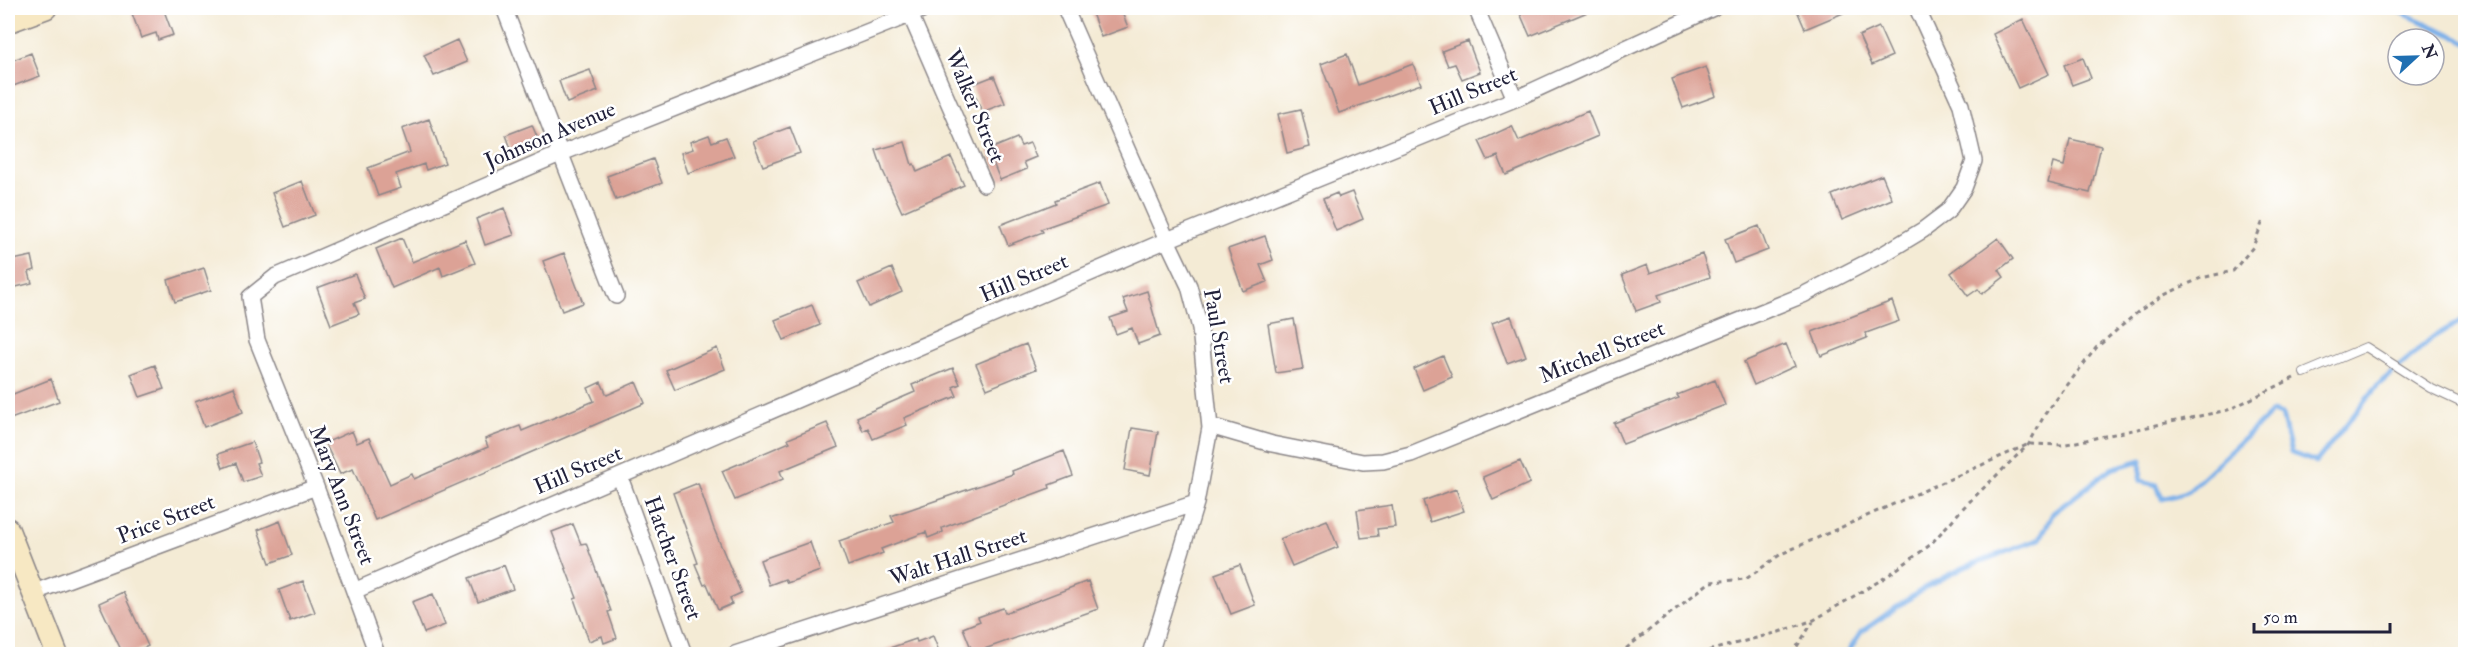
<svg xmlns="http://www.w3.org/2000/svg" width="2473" height="662" font-family="'IM FELL Double Pica',serif">
  <rect width="100%" height="100%" fill="#fff"/>
  <filter id="ink" filterUnits="userSpaceOnUse"><feTurbulence type="fractalNoise" baseFrequency=".0167" numOctaves="2"/><feDisplacementMap in="SourceGraphic" scale="12" xChannelSelector="R" yChannelSelector="G"/><feConvolveMatrix kernelMatrix="1 2 1 2 8 2 1 2 1" color-interpolation-filters="sRGB"/></filter>
  <filter id="wash" filterUnits="userSpaceOnUse"><feTurbulence type="fractalNoise" baseFrequency=".008" numOctaves="4" result="noise"/><feDisplacementMap in="SourceGraphic" scale="24" xChannelSelector="R" yChannelSelector="G"/><feGaussianBlur stdDeviation="1.35" result="paint"/><feColorMatrix in="noise" values="0 0 0 0 0 0 0 0 0 0 0 0 0 0 0 0 0 1.4 0 .05"/><feComposite in="paint" operator="in"/></filter>
  <g filter="url(#wash)">
    <rect width="100%" height="100%" fill="#f4ebd5"/>
    <g fill="none" stroke-linecap="round" stroke-linejoin="round">
      <path stroke="#7cb0e9" stroke-width="5" d="M2391,8L2459,38L2466,43
        M1847,654L1861,632L1926,587L1965,567L2040,539L2053,513L2111,469L2141,460L2140,481L2157,485L2162,499L2187,492L2272,412L2282,415L2291,453L2316,462L2378,385L2432,338L2466,318"/>
    </g>
    <g id="blocks">
      <path fill="#dca296" d="M130,8H163L173,35L158,40L156,33L141,38Z
        M1090,8H1120L1128,27L1101,37Z
        M1528,8H1597L1530,36L1519,11Z
        M1796,8H1855L1805,29Z
        M2023,19L2049,74L2018,88L1993,34Z
        M1879,27L1892,56L1872,65L1859,36Z
        M457,40L467,62L434,76L424,55Z
        M1468,41L1480,72L1462,79L1455,64L1448,66L1442,51Z
        M31,53L40,76L8,88V62Z
        M1347,54L1358,85L1413,64L1421,84L1339,113L1321,64Z
        M2083,58L2091,78L2072,85L2064,65Z
        M1706,67L1716,96L1683,108L1672,79Z
        M590,70L598,91L567,103L559,81Z
        M994,76L1005,103L982,112L971,85Z
        M1301,109L1310,147L1287,153L1278,114Z
        M1588,111L1598,136L1506,175L1498,156L1488,160L1479,141L1512,126L1519,141Z
        M429,119L445,163L426,170L424,164L396,174L401,188L378,196L368,168L410,152L402,129Z
        M532,125L541,146L514,157L506,135Z
        M790,127L800,153L763,166L753,141Z
        M709,135L712,142L726,137L734,156L688,173L681,153L693,149L690,142Z
        M1017,138L1021,146L1030,143L1036,157L1024,162L1027,169L1000,180L988,150Z
        M2070,139L2101,146L2090,193L2048,183L2053,163L2064,166Z
        M905,142L912,165L914,164L917,172L951,157L964,185L902,212L883,171L876,150Z
        M653,159L662,183L616,200L607,176Z
        M1882,175L1892,199L1842,220L1832,195Z
        M302,181L315,215L285,227L272,193Z
        M1100,183L1108,205L1041,229L1043,232L1008,245L1000,225L1056,203L1055,200Z
        M1352,192L1363,219L1336,231L1323,199L1337,193L1339,197Z
        M504,208L514,235L485,245L476,219Z
        M1759,226L1768,250L1734,263L1725,239Z
        M1265,236L1273,260L1260,265L1267,282L1243,291L1228,249Z
        M402,238L412,262L465,240L475,263L443,276L440,267L392,288L376,249Z
        M1998,238L2013,259L1999,270L2004,277L1982,294L1978,289L1968,296L1951,273Z
        M564,253L583,303L562,311L543,261Z
        M1702,254L1710,277L1658,295L1661,302L1636,311L1622,275L1647,265L1650,273Z
        M32,256L35,270L29,272L32,283L8,289V261Z
        M204,268L211,290L175,302L168,280Z
        M892,268L902,292L869,307L858,283Z
        M355,274L365,299L354,303L359,314L331,325L317,288Z
        M1147,291L1160,336L1138,344L1132,328L1116,334L1110,318L1128,312L1123,299Z
        M1892,301L1899,321L1866,333L1867,338L1821,356L1812,332Z
        M812,305L820,325L784,340L775,320Z
        M1511,316L1526,356L1507,363L1492,323Z
        M1294,319L1303,369L1276,373L1268,324Z
        M1026,344L1036,369L987,389L976,364Z
        M1786,344L1795,366L1754,385L1744,362Z
        M717,348L725,369L675,390L666,370Z
        M1443,356L1452,377L1423,390L1414,369Z
        M155,365L164,389L140,397L131,374Z
        M953,368L960,384L953,387L957,396L904,418L907,425L873,439L868,428L863,431L857,417L915,392L912,385Z
        M51,379L59,401L8,420V396Z
        M1715,380L1725,405L1623,444L1614,423L1679,398L1677,395Z
        M601,382L607,395L636,382L645,403L375,520L353,469L340,474L325,443L352,431L357,443L369,438L390,484L412,474L414,479L488,447L485,439L520,426L522,431L594,401L588,388Z
        M234,387L243,412L204,427L195,402Z
        M827,423L838,447L780,471L783,479L735,500L722,471L790,442L788,439Z
        M1132,428L1158,432L1150,475L1125,470Z
        M252,442L259,462L256,463L261,476L243,482L236,463L223,468L218,454Z
        M1064,451L1073,476L1049,485L1050,488L942,528L943,532L928,538L926,532L881,549L883,553L848,566L839,541L894,522L891,516L1013,474L1012,471Z
        M1520,461L1530,483L1493,500L1483,477Z
        M698,483L714,529L741,593L730,598L732,604L718,610L707,584L704,585L695,564L698,563L673,493Z
        M1456,489L1464,511L1430,522L1423,501Z
        M1392,505L1395,527L1377,529L1378,536L1361,538L1357,510Z
        M1327,520L1338,547L1292,566L1280,539Z
        M280,521L292,555L270,563L258,530Z
        M573,524L581,544L586,543L611,611L608,612L617,638L604,643L602,636L589,641L574,599L577,598L552,532Z
        M810,542L820,571L787,583L785,579L769,585L760,560Z
        M504,565L513,589L478,602L469,578Z
        M1240,565L1255,605L1231,614L1215,574Z
        M303,581L315,612L290,621L279,590Z
        M1088,581L1098,609L973,653L963,628L980,621L978,617L1003,608L1005,613Z
        M123,592L148,646L130,654H123L99,603Z
        M433,594L445,625L424,633L412,602Z
        M933,636L940,654H878V652L916,639L917,642Z"/>
    </g>
  </g>
  <g filter="url(#ink)">
    <use href="#blocks" fill-opacity="0" stroke="#8b8688" stroke-width="1.5"/>
    <g fill="none" stroke-linecap="round" stroke-linejoin="round">
      <g stroke="#8b8688" stroke-width="10">
        <path id="lane" d="M2304,373L2366,347L2430,388L2466,405"/>
      </g>
      <g stroke="#8b8688" stroke-width="18">
        <path id="street" d="M504,8L616,296
          M1065,8L1167,240L1189,286L1200,328L1210,428L1196,503L1150,654
          M1476,8L1515,99
          M910,14L984,184
          M1210,428H1217L1272,444L1363,462L1383,461L1411,454L1803,295L1885,253L1923,230L1948,211L1964,188L1974,161L1961,105L1917,8
          M620,477L684,654
          M354,591L1167,240L1515,99L1713,8
          M32,593L316,487
          M377,654L316,487L257,340L250,297L275,277L562,153L927,8
          M735,654L1196,503"/>
      </g>
      <g stroke="#8b8688" stroke-width="24">
        <path id="secondary" d="M8,22L46,8
          M8,529L57,654"/>
      </g>
      <path stroke="#8b8688" stroke-width="3" stroke-dasharray="4.5 4.5" stroke-linecap="butt" d="M1700,653L1779,632L1814,620L1886,577L1930,545L1964,507L2029,444L2045,414L2096,348L2139,311L2162,296L2201,278L2233,271L2253,247L2264,218
        M1619,654L1710,582L1746,579L1781,554L2029,444L2062,445L2228,410L2294,378
        M1792,654L1813,622"/>
      <use href="#lane" stroke="#fff" stroke-width="8"/>
      <use href="#street" stroke="#fff" stroke-width="15"/>
      <use href="#secondary" stroke="#f7e8c3" stroke-width="21"/>
    </g>
  </g>
  <g text-anchor="middle" dominant-baseline="central" stroke-width="5" stroke-linejoin="round" paint-order="stroke">
    <g font-size="22" fill="#22223b" stroke="#fff">
      <text transform="translate(1473 91) rotate(-23)">Hill Street</text>
      <text transform="translate(975 106) rotate(67)">Walker Street</text>
      <text transform="translate(550 135) rotate(-23)">Johnson Avenue</text>
      <text transform="translate(1024 278) rotate(-23)">Hill Street</text>
      <text transform="translate(1219 336) rotate(80)">Paul Street</text>
      <text transform="translate(1602 352) rotate(-22)">Mitchell Street</text>
      <text transform="translate(578 470) rotate(-23)">Hill Street</text>
      <text transform="translate(342 495) rotate(69)">Mary Ann Street</text>
      <text transform="translate(166 519) rotate(-21)">Price Street</text>
      <text transform="translate(958 557) rotate(-18)">Walt Hall Street</text>
      <text transform="translate(673 558) rotate(70)">Hatcher Street</text>
    </g>
  </g>
  <rect width="2473" height="662" fill="none" stroke="#fff" stroke-width="30"/>
  <g transform="translate(2416 57) rotate(68)"><circle r="28" fill="#ffffff" stroke="#a7a7b1" stroke-width="1.5"/>
  <path d="M0-4.5L10 22L0 15L-10 22Z" fill="#1f6fb2"/>
  <text y="-9" font-size="16" font-weight="bold" text-anchor="middle" fill="#22223b">N</text>
  </g>
  <path d="M2254 623v9h136v-9" fill="none" stroke="#22223b" stroke-width="3"/>
  <text x="2263" y="623" font-size="18" fill="#22223b" stroke="#ffffff" stroke-width="4.5" paint-order="stroke">50 m</text>
</svg>
